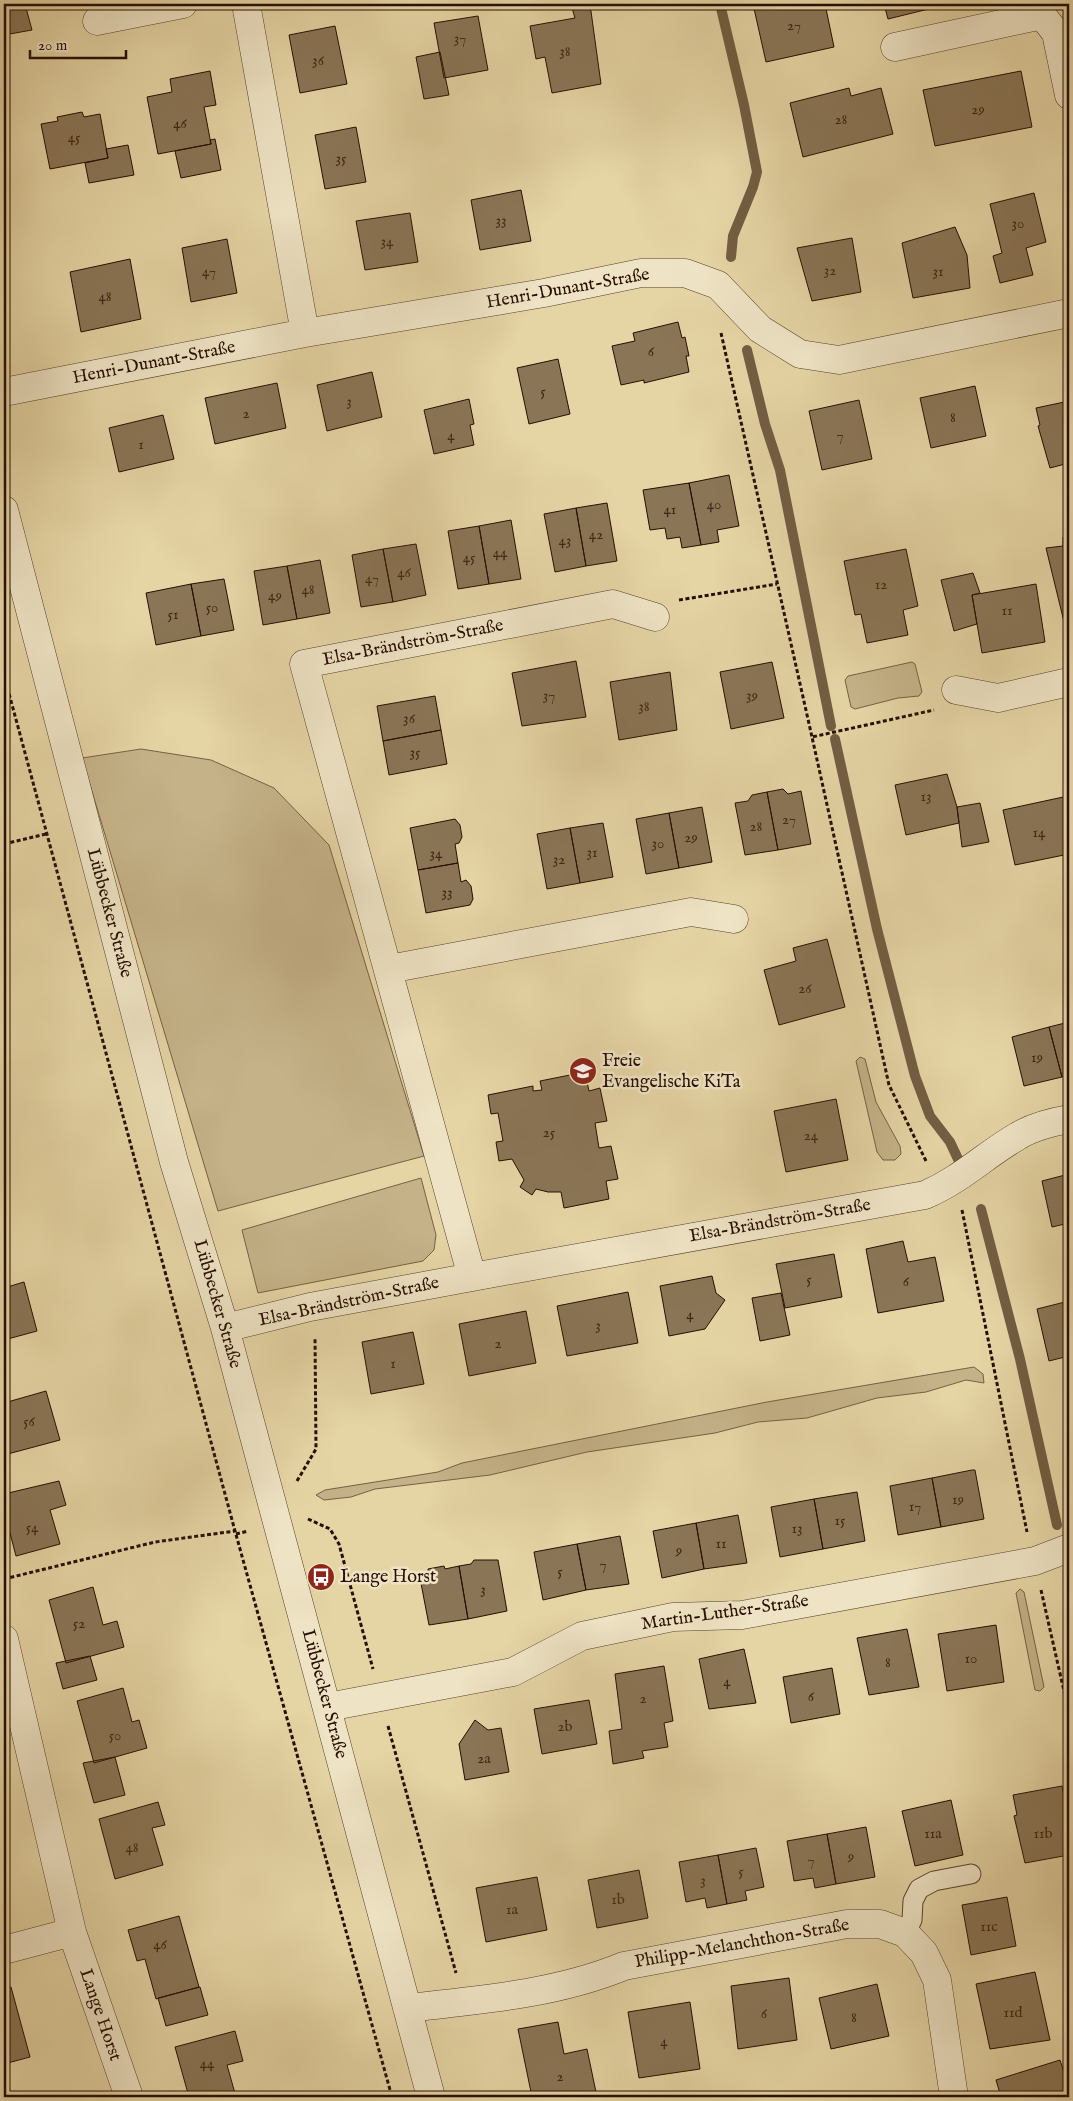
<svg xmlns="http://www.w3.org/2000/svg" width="1073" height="2101" font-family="'IM FELL English',serif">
  <rect width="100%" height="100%" fill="#e5d4a4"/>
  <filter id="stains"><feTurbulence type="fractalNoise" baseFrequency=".004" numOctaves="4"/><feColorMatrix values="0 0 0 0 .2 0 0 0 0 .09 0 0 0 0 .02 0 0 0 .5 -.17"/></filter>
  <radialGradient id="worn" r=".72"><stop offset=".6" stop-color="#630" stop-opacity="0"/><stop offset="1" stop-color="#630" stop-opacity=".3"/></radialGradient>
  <path fill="#c5b288" stroke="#766044" d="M912,662L915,664L922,692L919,696L898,698L855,709L851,707L845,680L848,676Z
    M141,749L211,760L274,788L329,845L424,1156L218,1211L82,758Z
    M860,1057L865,1059L876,1102L900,1146L901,1154L895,1160H883L877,1152L856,1061Z
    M421,1178L436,1235L434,1250L423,1261L258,1293L242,1230Z
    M974,1367L983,1374L984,1383L966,1380L926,1392L877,1398L807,1418L758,1422L715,1433L587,1452L490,1475L375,1489L351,1497L324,1500L316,1495L325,1490L438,1472L462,1463L767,1402Z
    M1020,1589L1024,1592L1044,1687L1040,1691L1035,1690L1016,1593Z"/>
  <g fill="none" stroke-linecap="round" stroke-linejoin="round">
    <path stroke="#725d42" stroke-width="10" d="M720,4L744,105L757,172L753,187L733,236L731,257
      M747,350L765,424L780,470L831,726
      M835,739L877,929L915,1076L930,1116L950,1142L958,1159
      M981,1209L1020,1359L1057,1525"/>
  </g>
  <path fill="#8a7556" stroke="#270e01" d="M4,4H25L32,30L4,35Z
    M590,4L601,84L552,93L545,57L536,59L530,26L575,18L572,8Z
    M753,4H825L834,47L766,62Z
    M884,4H949L888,19Z
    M478,16L488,70L444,78L434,23Z
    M335,26L347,84L300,93L289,35Z
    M440,52L449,95L424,99L416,57Z
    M210,71L216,105L204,107L211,144L158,154L147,97L172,92L170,79Z
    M1021,71L1032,127L935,146L923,90Z
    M849,88L851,96L881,88L893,134L803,157L790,103Z
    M82,112L84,117L100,114L108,158L50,169L41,124L58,121L57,117Z
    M356,127L366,182L325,189L315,135Z
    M215,139L221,170L181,178L175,151L211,144L210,140Z
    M128,145L134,175L89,183L85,163L108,158L106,149Z
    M521,190L531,241L480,250L471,200Z
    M1034,193L1046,242L1026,248L1033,275L1000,283L993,256L1002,253L990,204Z
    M410,213L418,262L365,270L356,221Z
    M955,227L967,255L970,288L913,298L902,243Z
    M852,238L861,292L812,301L797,248Z
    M227,239L237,293L191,302L182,248Z
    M130,259L141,319L81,332L70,272Z
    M678,322L682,338L685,337L689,356H686L689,372L644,383V380L621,385L612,346L635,341L633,333Z
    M558,359L570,414L529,424L517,368Z
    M372,372L382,417L327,431L317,385Z
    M277,383L286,428L215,444L205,398Z
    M975,386L986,436L931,448L920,398Z
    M469,399L474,424L470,425L474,445L434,454L424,410Z
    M859,400L872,459L822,470L809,411Z
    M1069,401V463L1050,468L1038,426L1040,425L1036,408Z
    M163,415L174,459L119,472L109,428Z
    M729,475L739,526L717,530L719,542L701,545L689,483Z
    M689,483L701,545L682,548L680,537L667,539L665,528L650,530L643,490Z
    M607,503L617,561L586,566L576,508Z
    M576,508L586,566L555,572L544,514Z
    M511,520L521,579L489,584L479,526Z
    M479,526L489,584L458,589L448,531Z
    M1069,535V629L1066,630L1046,548L1063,546V537Z
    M416,544L426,595L393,602L383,549Z
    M383,549L393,602L361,607L352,555Z
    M906,549L918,606L903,610L908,635L867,643L861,614L855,615L844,561Z
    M320,560L330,613L297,619L287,566Z
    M287,566L297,619L263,625L254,571Z
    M973,573L980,593L972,595L977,624L954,631L941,580Z
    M224,579L234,630L201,636L191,584Z
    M191,584L201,636L156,645L146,593Z
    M1036,584L1045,642L982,653L972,595Z
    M576,661L586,717L522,726L512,673Z
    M772,662L784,718L731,729L720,672Z
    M670,672L677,730L619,740L610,682Z
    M435,696L441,730L383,741L377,706Z
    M441,730L447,764L389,775L383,741Z
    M947,774L957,807L959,823L906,835L895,785Z
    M783,789L788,794L801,791L811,844L778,850L767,792Z
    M767,792L778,850L745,855L735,803L748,801L752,795Z
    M1068,796L1069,854L1015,865L1003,810Z
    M980,803L989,842L962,847L957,807Z
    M702,807L712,862L679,868L669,813Z
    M669,813L679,868L646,874L636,819Z
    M455,819L460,825L462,837L459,843L455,844L458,863L418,870L410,828Z
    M603,823L613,877L580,883L570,828Z
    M570,828L580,883L547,889L537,834Z
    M458,863L461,882L466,880L471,886L473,899L470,905L426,913L418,870Z
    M827,939L845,1007L779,1025L764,970L796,961L793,948Z
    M1069,1022V1074L1062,1077L1049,1027Z
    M1049,1027L1062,1077L1024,1086L1012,1037Z
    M585,1072L589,1091L600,1088L607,1121L595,1123L599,1148L611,1146L618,1179L606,1181L609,1199L564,1208L561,1192H548L536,1189L532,1195L520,1187L524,1180L512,1159L499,1161L496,1142L503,1141L498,1113L491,1114L488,1095L533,1086V1091L542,1090L540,1081Z
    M836,1099L848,1160L786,1172L774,1111Z
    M1069,1174V1223L1052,1227L1042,1181Z
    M903,1241L908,1262L935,1257L944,1301L878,1313L866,1249Z
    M834,1254L842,1297L785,1308L776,1264Z
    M712,1276L716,1293L725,1300L705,1329L669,1336L660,1286Z
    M24,1282L37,1331L4,1340V1288Z
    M628,1292L638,1343L567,1356L557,1306Z
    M781,1293L790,1335L760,1341L752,1298Z
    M1069,1301V1356L1049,1361L1037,1309Z
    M526,1311L536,1363L469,1376L459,1324Z
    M413,1332L424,1384L371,1394L362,1342Z
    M46,1391L60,1440L4,1455V1403Z
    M972,1470H975L984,1519L941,1527L932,1478Z
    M932,1478L941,1527L898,1535L890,1486Z
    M59,1481L66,1505L50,1510L60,1544L16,1556L4,1510V1494Z
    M857,1492L865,1541L823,1549L814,1499Z
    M814,1499L823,1549L780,1557L771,1507Z
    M738,1515L747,1563L704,1569L696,1523Z
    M696,1523L704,1569L662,1578L653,1531Z
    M620,1536L629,1584L586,1590L577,1544Z
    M577,1544L586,1590L543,1600L534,1552Z
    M474,1560H498L507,1611L468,1619L459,1566L471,1564Z
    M444,1566L445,1569L459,1566L468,1619L429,1625L419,1573L428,1572V1569Z
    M93,1587L103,1625L117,1621L124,1647L66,1663L49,1600Z
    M996,1625L1004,1682L947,1691L938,1634Z
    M907,1629L919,1687L869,1695L857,1638Z
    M744,1649L756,1703L709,1709L699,1659Z
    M90,1656L97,1680L63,1689L56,1663Z
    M664,1666L673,1721L664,1723L668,1747L642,1751L644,1758L613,1764L609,1731L622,1729L615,1674Z
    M832,1668L840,1714L791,1723L783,1677Z
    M123,1688L132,1722L139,1720L147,1748L94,1763L77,1701Z
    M589,1700L597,1744L542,1754L534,1709Z
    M475,1720L488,1730L501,1728L509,1772L465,1780L459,1744Z
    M115,1757L125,1795L94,1803L83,1763Z
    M1062,1786L1069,1823V1855L1025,1863L1014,1816L1017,1815L1013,1795Z
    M951,1800L963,1855L915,1866L902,1811Z
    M158,1802L165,1825L152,1828L163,1865L115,1879L99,1819Z
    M866,1827L875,1877L836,1884L827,1834Z
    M827,1834L836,1884L815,1888L813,1878L794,1881L787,1841Z
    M756,1848L764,1887L745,1891L747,1900L727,1904L718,1855Z
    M718,1855L727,1904L707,1908L705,1898L686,1902L679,1862Z
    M639,1870L648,1918L597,1928L588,1880Z
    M537,1877L547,1930L486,1942L476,1888Z
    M1007,1897L1016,1946L971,1955L962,1905Z
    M179,1916L199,1987L156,1999L145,1959L137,1961L128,1930Z
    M1035,1972L1050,2040L990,2049L976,1984Z
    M789,1978L797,2040L738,2049L731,1986Z
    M877,1984L889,2036L831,2049L819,1998Z
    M11,1987L30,2057L4,2064V1989Z
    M200,1987L208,2015L166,2026L158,1998Z
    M690,2002L700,2069L639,2078L628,2012Z
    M558,2022L564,2054L587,2049L597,2097H532L518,2029Z
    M235,2031L243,2061L227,2065L236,2097H189L175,2047Z
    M1060,2060L1069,2087V2097H1001L996,2080Z
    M907,2092L908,2097H869Z"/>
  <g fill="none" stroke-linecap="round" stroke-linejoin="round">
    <g stroke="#56402a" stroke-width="21">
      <path id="service" d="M905,1933L912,1920L913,1901L919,1889L934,1881L971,1874"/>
    </g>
    <g stroke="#56402a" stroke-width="29">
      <path id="minor" d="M246,4L305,333
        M97,21L183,4
        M895,47L1042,15L1056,33L1069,95
        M4,392L305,333L544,293L641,273H685L718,285L760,329L800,354L839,360L1069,313
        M4,510L174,1162L225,1328L431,2097
        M956,690L998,698L1069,682
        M389,969L691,912L734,919
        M472,1277L304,664L613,604L655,617
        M225,1328L310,1307L472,1277L925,1195C962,1179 985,1155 1018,1136C1034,1126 1052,1122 1069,1119
        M4,1639L72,1932L129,2097
        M328,1707L513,1672L582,1636L673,1617L742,1615L1035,1561L1069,1548
        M4,1950L72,1932
        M407,2008C480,2000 556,1994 624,1966L847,1924H880L905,1933L924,1953L937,1980L954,2097"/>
    </g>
    <path stroke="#270e01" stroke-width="3" stroke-dasharray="4 2.5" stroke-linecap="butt" d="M721,333L812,737
      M679,600L777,584
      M4,675L235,1531L392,2097
      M4,844L46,834
      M926,1161L889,1085L812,737L934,710
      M962,1210L1027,1532
      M297,1481L316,1449L315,1337
      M308,1519L330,1529L339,1544L373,1669
      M236,1534L248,1531
      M4,1579L155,1542L235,1531
      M1041,1590L1069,1713
      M388,1726L456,1973"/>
    <use href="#service" stroke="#eee3c4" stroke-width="19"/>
    <use href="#minor" stroke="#eee3c4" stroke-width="28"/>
  </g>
  <defs>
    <g id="school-disc" transform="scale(1.4375)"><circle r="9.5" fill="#8f2418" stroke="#eee3c4"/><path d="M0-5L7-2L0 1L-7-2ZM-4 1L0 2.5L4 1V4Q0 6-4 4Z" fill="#fff"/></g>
    <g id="bus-disc" transform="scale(1.4375)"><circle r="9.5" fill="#8f2418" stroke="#eee3c4"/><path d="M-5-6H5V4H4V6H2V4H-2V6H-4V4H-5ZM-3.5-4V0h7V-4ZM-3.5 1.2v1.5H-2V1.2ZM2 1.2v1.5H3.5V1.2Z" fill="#fff"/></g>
  </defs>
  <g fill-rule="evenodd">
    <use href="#school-disc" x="583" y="1071"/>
    <use href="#bus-disc" x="321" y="1577"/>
  </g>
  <g text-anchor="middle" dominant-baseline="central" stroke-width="5" stroke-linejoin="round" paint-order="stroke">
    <g font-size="15" fill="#402816">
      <text x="794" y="25">27</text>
      <text x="460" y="38">37</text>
      <text x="565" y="51">38</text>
      <text x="318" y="60">36</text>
      <text x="978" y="109">29</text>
      <text x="841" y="119">28</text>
      <text x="180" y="123">46</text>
      <text x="74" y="137">45</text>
      <text x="341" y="158">35</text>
      <text x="501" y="220">33</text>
      <text x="1018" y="223">30</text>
      <text x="387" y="241">34</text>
      <text x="830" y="270">32</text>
      <text x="209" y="271">47</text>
      <text x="938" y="271">31</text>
      <text x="105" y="296">48</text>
      <text x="651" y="351">6</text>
      <text x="543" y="391">5</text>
      <text x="349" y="401">3</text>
      <text x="246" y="413">2</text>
      <text x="953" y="417">8</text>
      <text x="451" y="435">4</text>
      <text x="840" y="435">7</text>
      <text x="141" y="444">1</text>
      <text x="714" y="504">40</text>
      <text x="670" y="509">41</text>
      <text x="596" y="534">42</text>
      <text x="565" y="540">43</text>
      <text x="500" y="552">44</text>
      <text x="469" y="557">45</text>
      <text x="404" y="572">46</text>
      <text x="372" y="578">47</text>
      <text x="881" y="584">12</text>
      <text x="308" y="589">48</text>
      <text x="275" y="595">49</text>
      <text x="212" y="607">50</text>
      <text x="1007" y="610">11</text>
      <text x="173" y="614">51</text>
      <text x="549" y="695">37</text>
      <text x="752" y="695">39</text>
      <text x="644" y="706">38</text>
      <text x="409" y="718">36</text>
      <text x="415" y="752">35</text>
      <text x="926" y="796">13</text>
      <text x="789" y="819">27</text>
      <text x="756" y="826">28</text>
      <text x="1039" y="832">14</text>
      <text x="691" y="837">29</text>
      <text x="658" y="843">30</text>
      <text x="592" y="852">31</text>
      <text x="436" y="853">34</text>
      <text x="559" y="859">32</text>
      <text x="447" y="892">33</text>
      <text x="805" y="988">26</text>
      <text x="1037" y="1057">19</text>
      <text x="549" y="1132">25</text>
      <text x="811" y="1135">24</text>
      <text x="809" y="1279">5</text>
      <text x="906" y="1281">6</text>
      <text x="690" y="1314">4</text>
      <text x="598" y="1325">3</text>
      <text x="498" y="1343">2</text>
      <text x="393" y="1363">1</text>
      <text x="29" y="1421">56</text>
      <text x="958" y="1499">19</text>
      <text x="915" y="1506">17</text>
      <text x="840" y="1520">15</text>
      <text x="32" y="1527">54</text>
      <text x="797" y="1528">13</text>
      <text x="721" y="1543">11</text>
      <text x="679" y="1550">9</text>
      <text x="603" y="1564">7</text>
      <text x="560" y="1571">5</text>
      <text x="483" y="1589">3</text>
      <text x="79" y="1623">52</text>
      <text x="971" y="1658">10</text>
      <text x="888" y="1662">8</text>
      <text x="727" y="1681">4</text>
      <text x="811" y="1696">6</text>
      <text x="643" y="1698">2</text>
      <text x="565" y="1726">2b</text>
      <text x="115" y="1735">50</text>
      <text x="484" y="1758">2a</text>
      <text x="933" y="1833">11a</text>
      <text x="1043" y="1833">11b</text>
      <text x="132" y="1847">48</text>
      <text x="851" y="1856">9</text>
      <text x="811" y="1860">7</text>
      <text x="741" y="1871">5</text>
      <text x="703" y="1880">3</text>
      <text x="618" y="1899">1b</text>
      <text x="512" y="1909">1a</text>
      <text x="989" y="1926">11c</text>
      <text x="160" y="1944">46</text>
      <text x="1013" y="2012">11d</text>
      <text x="764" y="2013">6</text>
      <text x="854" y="2017">8</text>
      <text x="664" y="2041">4</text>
      <text x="207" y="2063">44</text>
      <text x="560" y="2076">2</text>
    </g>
    <g font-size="18" fill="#270e01" stroke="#eee3c4">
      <text transform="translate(568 289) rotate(-10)">Henri-Dunant-Straße</text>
      <text transform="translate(154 363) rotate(-11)">Henri-Dunant-Straße</text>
      <text transform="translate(413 643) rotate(-11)">Elsa-Brändström-Straße</text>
      <text transform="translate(109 913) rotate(75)">Lübbecker Straße</text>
      <text transform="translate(780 1221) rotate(-10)">Elsa-Brändström-Straße</text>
      <text transform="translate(349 1302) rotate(-12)">Elsa-Brändström-Straße</text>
      <text transform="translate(217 1304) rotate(74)">Lübbecker Straße</text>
      <text transform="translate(725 1613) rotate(-8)">Martin-Luther-Straße</text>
      <text transform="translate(324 1694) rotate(75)">Lübbecker Straße</text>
      <text transform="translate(742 1944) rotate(-10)">Philipp-Melanchthon-Straße</text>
      <text transform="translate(100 2015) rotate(71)">Lange Horst</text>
    </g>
    <g font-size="18" fill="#270e01" stroke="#eee3c4" text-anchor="start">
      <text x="602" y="1061">Freie<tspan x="602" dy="21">Evangelische KiTa</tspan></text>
      <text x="340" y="1577">Lange Horst</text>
    </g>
  </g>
  <rect width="1073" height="2101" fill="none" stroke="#e5d4a4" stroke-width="20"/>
  <rect x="5" y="5" width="1063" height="2091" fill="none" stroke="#270e01" stroke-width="2.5"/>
  <rect x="10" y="10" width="1053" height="2081" fill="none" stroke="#270e01"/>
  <path d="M30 50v8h96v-8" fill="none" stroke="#270e01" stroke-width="2.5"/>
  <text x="38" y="50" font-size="15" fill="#270e01" stroke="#eee3c4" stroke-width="4" paint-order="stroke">20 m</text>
  <rect width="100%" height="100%" filter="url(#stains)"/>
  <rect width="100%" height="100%" fill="url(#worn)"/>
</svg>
